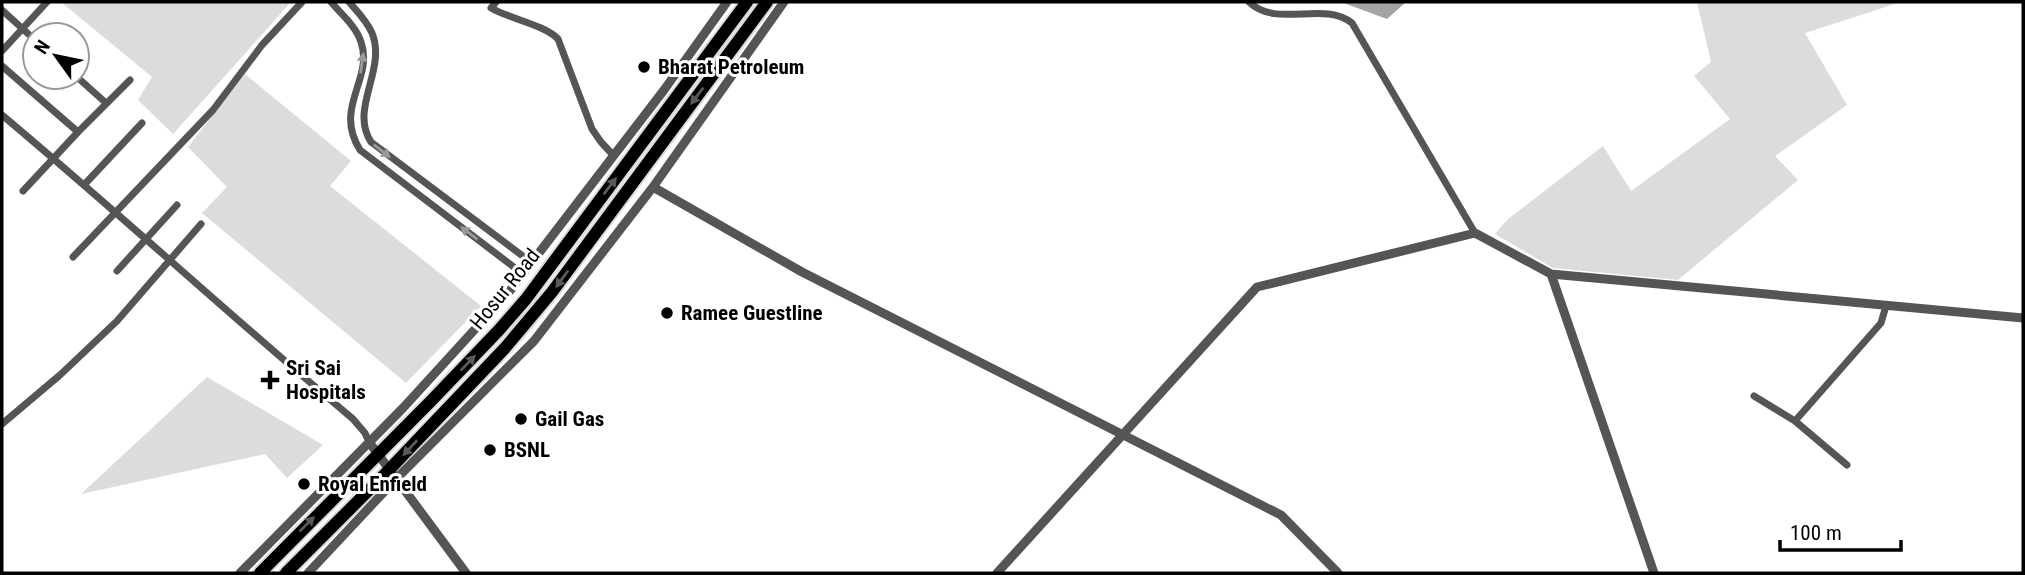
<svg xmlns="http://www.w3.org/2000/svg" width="2025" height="575" font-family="'Roboto Condensed',sans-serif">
  <rect width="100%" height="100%" fill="#fff"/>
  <path fill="#dcdcdc" d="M61,2H291L173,134L138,100L152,77Z
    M1697,2H1901L1805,33L1847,105L1775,156L1798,180L1678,280L1553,268L1495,234L1508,219L1603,146L1631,191L1730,119L1694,76L1711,62Z
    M245,74L351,161L330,186L481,306L406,383L202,213L227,187L188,147Z
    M207,377L323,445L287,478L265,454L81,494Z"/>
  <path fill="#a3a3a3" d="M1341,2H1406L1387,19Z"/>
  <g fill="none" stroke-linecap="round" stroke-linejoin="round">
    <g stroke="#dbdbdb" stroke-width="16">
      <path id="trunk" d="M260,573L431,401L499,330L526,299L747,2
        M286,573L387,472L505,348L552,292L767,2"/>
    </g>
    <path stroke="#555" stroke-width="7" d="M331,2C341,14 356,26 361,42C374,79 333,107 360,150L523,274
      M349,2C357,11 367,21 372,33C387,70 349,108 371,142L532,263
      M496,2L491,8C510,19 545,25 558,39L592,129L601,142L614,156
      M1249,2C1277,29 1323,0 1352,23L1475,233
      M2,10L35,40
      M2,51L47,2
      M2,66L78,132L130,80
      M77,77L106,103
      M2,115C120,214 234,319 353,419L365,433L369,442
      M84,185L142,123
      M23,191L78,132
      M73,257L213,110L262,45L302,2
      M117,271L177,205
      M1754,396L1795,421L1847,465
      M1795,421L1881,323L1886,306
      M2,424L60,375L117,321L201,224"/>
    <path stroke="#555" stroke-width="9" d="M653,187L802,272L1281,515L1338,573
      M1551,274L2023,318
      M369,442L466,573
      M240,573L403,408L509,292L664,90L727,2
      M308,573L397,478L534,341L653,187L784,2
      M997,573L1257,287L1475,233L1551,274L1654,573"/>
    <use href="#trunk" stroke="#000" stroke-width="12"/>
  </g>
  <defs><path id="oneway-solid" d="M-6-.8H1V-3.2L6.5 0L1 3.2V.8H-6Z" transform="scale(1.75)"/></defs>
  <g fill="#999">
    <use href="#oneway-solid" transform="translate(362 63) rotate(-82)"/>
    <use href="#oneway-solid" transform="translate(382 151) rotate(38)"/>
    <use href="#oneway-solid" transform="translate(469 233) rotate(-143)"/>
  </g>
  <g fill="#595959">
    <use href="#oneway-solid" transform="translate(697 96) rotate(127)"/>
    <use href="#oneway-solid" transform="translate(610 186) rotate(-53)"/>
    <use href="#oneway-solid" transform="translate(562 279) rotate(126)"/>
    <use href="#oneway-solid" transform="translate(468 363) rotate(-46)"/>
    <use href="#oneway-solid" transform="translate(410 448) rotate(133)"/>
    <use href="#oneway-solid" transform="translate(307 524) rotate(-45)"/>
  </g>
  <g fill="#000" stroke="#fff" stroke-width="2.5">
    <circle cx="644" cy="67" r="7"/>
    <circle cx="667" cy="313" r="7"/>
    <path d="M266.5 369.5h7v7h7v7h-7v7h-7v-7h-7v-7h7z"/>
    <circle cx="521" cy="419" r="7"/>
    <circle cx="490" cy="450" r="7"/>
    <circle cx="304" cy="484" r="7"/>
  </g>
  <g text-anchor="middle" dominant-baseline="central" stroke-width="6" stroke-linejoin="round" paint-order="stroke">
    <g font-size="21" font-weight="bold" fill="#000" stroke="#fff" text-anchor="start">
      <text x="658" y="67">Bharat Petroleum</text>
      <text x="681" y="313">Ramee Guestline</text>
      <text x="286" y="368">Sri Sai<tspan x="286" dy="24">Hospitals</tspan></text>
      <text x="535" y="419">Gail Gas</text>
      <text x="504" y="450">BSNL</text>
      <text x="318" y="484">Royal Enfield</text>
    </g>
    <g font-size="21" fill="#000" stroke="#fff">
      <text transform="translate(505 289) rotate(-51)">Hosur Road</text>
    </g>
  </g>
  <rect width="2025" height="575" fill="none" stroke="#000000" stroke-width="7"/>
  <g transform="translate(56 56) rotate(303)"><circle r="33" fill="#ffffff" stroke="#999999" stroke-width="2"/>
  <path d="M0-5L12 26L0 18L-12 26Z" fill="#000000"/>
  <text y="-10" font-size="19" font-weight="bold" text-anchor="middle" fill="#000000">N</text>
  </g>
  <path d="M1780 540v10h121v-10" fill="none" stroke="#000000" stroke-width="3.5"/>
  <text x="1790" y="540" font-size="21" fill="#000000" stroke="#ffffff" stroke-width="5" paint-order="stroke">100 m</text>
</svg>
